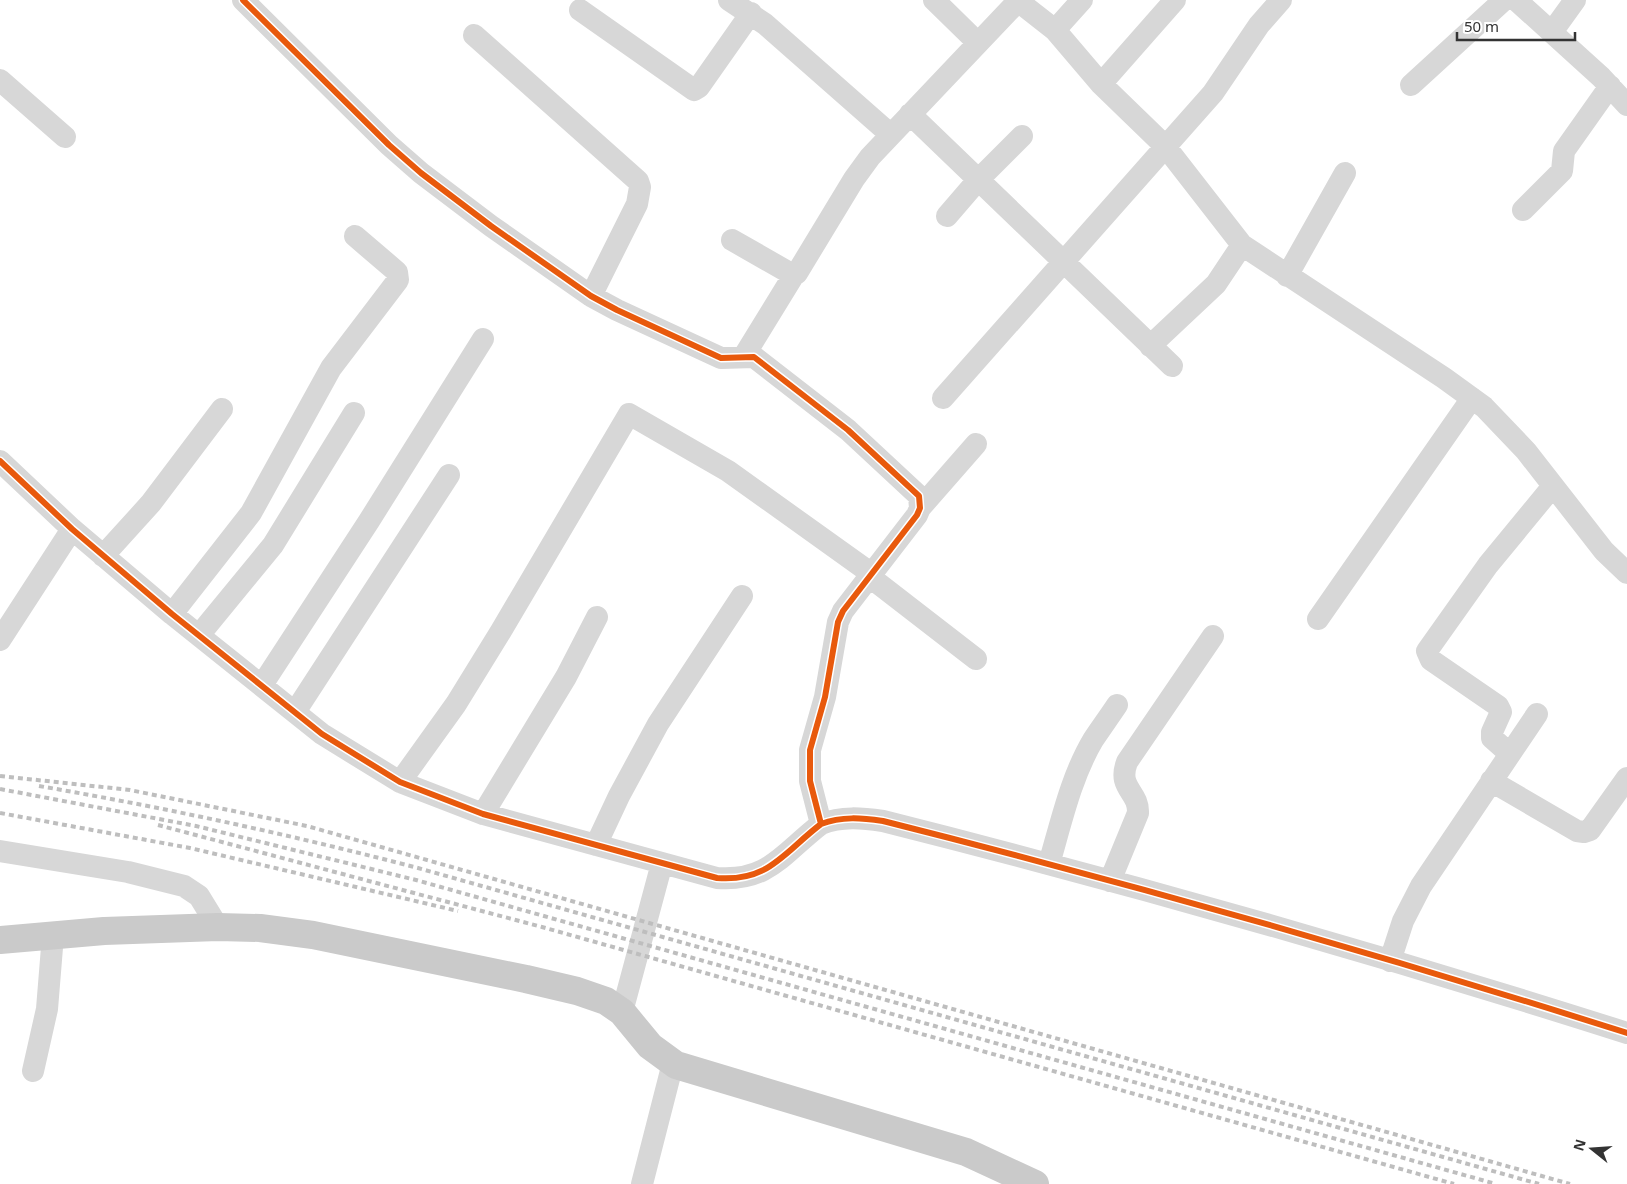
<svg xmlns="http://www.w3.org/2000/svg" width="1627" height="1184" font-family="'Noto Sans',sans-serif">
  <rect width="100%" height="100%" fill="#fff"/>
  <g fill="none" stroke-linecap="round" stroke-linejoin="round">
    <path stroke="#d7d7d7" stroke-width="22" d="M243,0L389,145L421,173L491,226L591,296L617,310L721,358L754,357L848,430L919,496L920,508L917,515L843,611L838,622L825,697L810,750V781L821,824
      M729,0L765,24L890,134
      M934,0L978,43
      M1516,0L1601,77L1627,105
      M1018,1L1055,30L1101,84L1165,146L1242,245L1444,378L1484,407L1526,451L1604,551L1627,573
      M580,10L694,90L699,87L751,13
      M1055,30L1082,0
      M1552,32L1575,0
      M474,35L638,181L640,187L637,204L591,296
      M0,80L65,137
      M1101,84L1175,0
      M1411,85L1504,0
      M910,114L1172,366
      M1523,210L1562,171L1564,151L1610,86
      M947,216L978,180L1022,136
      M732,240L788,272L797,273L854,179L870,157L1019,0
      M1287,276L1345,173
      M1150,346L1216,284L1242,245
      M744,356L795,273
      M943,398L1213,93L1259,25L1281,0
      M0,461L72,529L172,614L322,734L400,782L483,814L717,878C769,882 783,853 821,824C842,816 862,818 883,821C1133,884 1382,955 1627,1033
      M920,508L976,444
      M103,556L151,503L222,409
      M870,577L976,659
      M172,614L251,513L331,368L398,280L397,272L355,236
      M1318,619L1472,398
      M200,634L273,545L354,413
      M0,640L72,529
      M262,685L369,521L483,339
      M295,712L449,475
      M1510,754L1492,738V732L1501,712L1498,706L1431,660L1427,651L1488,565L1553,486
      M1491,781L1577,831L1584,832L1590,830L1627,778
      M400,782L456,704L501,631L629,414L728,471L872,574
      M483,814L566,677L597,617
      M596,845L619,796L658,724L742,596
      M0,851L128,872L184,886L199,896L218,927
      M1049,864C1061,823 1071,777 1093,740C1101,728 1109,717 1117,705
      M1110,881L1138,813C1139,791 1117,789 1127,762L1213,636
      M1390,961L1403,921L1421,886L1537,714
      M622,1012L662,863
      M33,1071L47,1009L53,935
      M642,1184L673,1063"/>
    <path stroke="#cacaca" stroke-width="28" d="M0,940L104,931L218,927L260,928L313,935L526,979L577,991L606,1001L622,1012L650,1046L676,1065L966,1152L1035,1184"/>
    <path stroke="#bebebe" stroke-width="4" stroke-dasharray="5 4" stroke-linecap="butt" d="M0,776L130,790L307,826L1570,1184
      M39,786C167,808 292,835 418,868L1539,1184
      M0,789L196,826L416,880L1496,1184
      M0,813L190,848L458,911
      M158,825L542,927L1454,1184"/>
    <g stroke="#fff" stroke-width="9">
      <path id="cycleway" d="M243,0L389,145L421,173L491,226L591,296L617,310L721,358L754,357L848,430L919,496L920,508L917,515L843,611L838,622L825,697L810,750V781L821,824
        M0,461L72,529L172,614L322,734L400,782L483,814L717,878C769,882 783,853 821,824C842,816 862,818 883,821C1133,884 1382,955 1627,1033"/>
    </g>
    <use href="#cycleway" stroke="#e8590c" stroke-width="6"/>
  </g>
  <g transform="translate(1592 1149) rotate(287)" stroke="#ffffff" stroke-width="4" paint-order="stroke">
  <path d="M0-4L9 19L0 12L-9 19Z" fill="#333333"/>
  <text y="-8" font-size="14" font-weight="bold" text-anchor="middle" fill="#333333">N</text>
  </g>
  <path d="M1457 32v8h118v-8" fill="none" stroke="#333333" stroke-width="2.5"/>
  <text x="1464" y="32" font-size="15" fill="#333333" stroke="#ffffff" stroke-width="4" paint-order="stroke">50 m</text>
</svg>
